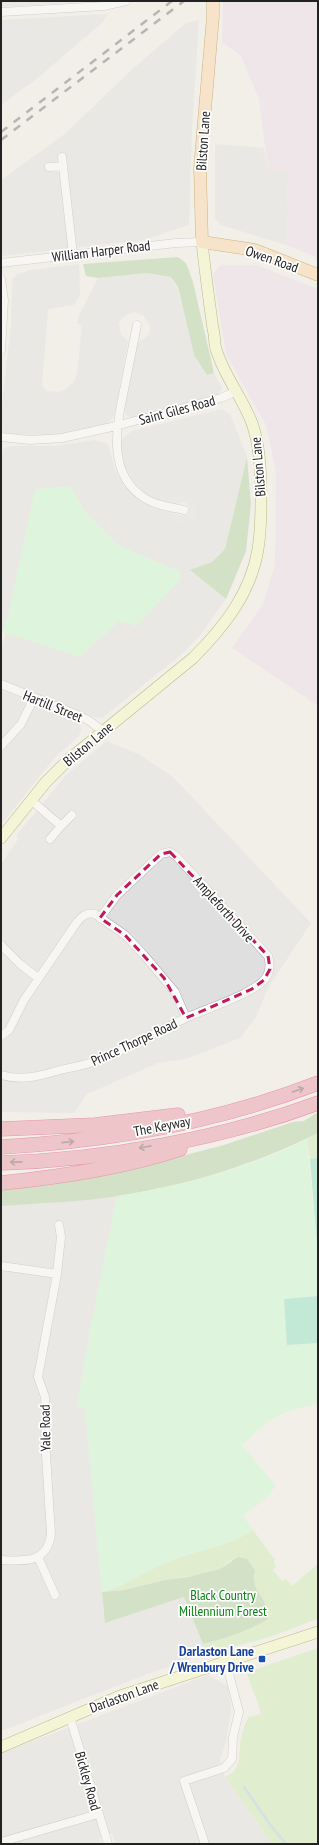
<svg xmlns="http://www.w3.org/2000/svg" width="319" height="1845" font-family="'PT Sans Narrow',sans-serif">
  <rect width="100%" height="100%" fill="#f2efe9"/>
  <path fill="#e0dfdf" d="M1,1H100L1,7Z
    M108,14L102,23L35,80L1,105V20Z
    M199,20L192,128L189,225L143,240L1,256V180L66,133L128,73L186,23Z
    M215,144L264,148L268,171H288L286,245L221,225L215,218Z
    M79,264L80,294L74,305L48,309L42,386L47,391L59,392L66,389L73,383L77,374L82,325L77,324L79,316L98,278L147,273L171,277L177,287L194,355L207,375L214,373L222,388L218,395L131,418L126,415L124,410L137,343L145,338L149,334L150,326L144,316L135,312L127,315L122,318L119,324L121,335L128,341L115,413L111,420L105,425L88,429L53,435L7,434L3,432L1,429V412L11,326L12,279L18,274L31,270Z
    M222,409L230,414L247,457L225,549L212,562L191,571L226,599L199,637L182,654L102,718L93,717L1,680V645L7,633L80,657L119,621L179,571L119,546L85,512L70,486L1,633V450L10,446H54L95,440L108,444L115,470L124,486L138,499L154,508L169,512V517L186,523L194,501L168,503L154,499L144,493L131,480L123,466L119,449L124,437L132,431Z
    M1,689L80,723L81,731L78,737L55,757L1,825Z
    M107,741L140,755L173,777L311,923L268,988L256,1017L240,1038L185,1059L158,1063L87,1094L74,1113L1,1112V864L19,838L16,836L66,775Z
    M117,1196L90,1330L77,1406L85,1409L105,1623L184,1597L208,1653L145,1675L1,1731V1206Z
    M208,1675L228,1686L231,1710L226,1742L220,1759L225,1777L272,1844H116L112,1833L99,1838L101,1844H1V1753Z"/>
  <path fill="#ebdbe8" d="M223,1H318V258L286,245L288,172L268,171L259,99L241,56L222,42Z
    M221,265H257L318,289V706L232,648L263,604L275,564L276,473L266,425L226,354L213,274Z"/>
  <path fill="#cdebb0" d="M318,1133V1158L310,1159L307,1139Z
    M253,1530L275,1560L274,1563L276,1567L273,1570L282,1581L286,1579L292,1586L318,1564V1619C301,1624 286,1632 268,1637C248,1644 228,1648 208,1653L203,1644L216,1641L266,1605L258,1592L252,1579L231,1560L220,1569L198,1575L165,1580L124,1590L102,1592C129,1585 149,1568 175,1559C202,1549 229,1546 253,1530Z
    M318,1648V1844H272L225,1777C241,1770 239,1759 240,1744C241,1735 244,1725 249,1717L261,1714C258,1699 250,1687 247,1672Z"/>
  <path fill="#add19e" d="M178,257L186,263L193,282L214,373L207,375L194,355L178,287L171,277L147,273L98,278L86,276L83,264Z
    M247,457L251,504L246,551L226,599L190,570L212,562L225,549Z
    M318,1112V1133C256,1164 187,1186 119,1196C80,1202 40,1203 1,1206V1187L147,1165L224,1145L293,1122L304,1121Z
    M238,1557L247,1559L255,1570C250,1587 261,1592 266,1606C267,1610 267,1615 268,1619C248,1631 226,1638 203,1644L184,1597L105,1623L102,1592L124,1590L165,1580L188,1577L220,1569Z"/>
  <path fill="#c8facc" d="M70,486L85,512L119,546L179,571L181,579L136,626L119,621L80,657L2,632L8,616L35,489Z
    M307,1139L318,1256V1296L284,1299L287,1345L318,1343V1404C278,1412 271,1417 242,1445L275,1485C273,1496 251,1509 243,1516L253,1530C229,1546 202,1549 175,1559C149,1568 129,1585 102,1592L85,1409L77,1406L90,1330L117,1196C182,1185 249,1169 307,1139Z"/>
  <path fill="#88e0be" d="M318,1158V1256L310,1159Z
    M318,1296V1343L287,1345L284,1299Z"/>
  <path fill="#e2e2e2" d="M185,494L190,496L194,501L196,513L193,519L186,523H181L169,517V512L183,516L189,511V507L186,503L182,502L175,505L168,503L171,498Z"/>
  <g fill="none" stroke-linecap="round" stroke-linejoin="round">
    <path stroke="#aad3df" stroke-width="2.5" d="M244,1787L271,1826L286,1844"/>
    <g stroke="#a9a9a9" stroke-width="9">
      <path id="street" d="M1,12L104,6L126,1
        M62,157L73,255
        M49,167L63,166
        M1,263L176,243L202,242
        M1,279L4,300L1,350
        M137,325C133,345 129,365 125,385C117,423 105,475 146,499C157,506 171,507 184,510
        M1,437L30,440L62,438L116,426L221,398L237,391
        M1,684L80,716L88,720L103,731
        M1,746L21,724L34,698
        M31,800L61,826L72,815
        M50,839L61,826
        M1,945L20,964L38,978
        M1,1036L9,1030L24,1000L77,922C82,916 87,912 95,914L125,935L144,955L175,992L186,1018
        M1,1075C22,1081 40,1076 60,1070C73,1067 86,1065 99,1060C129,1049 156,1031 186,1018C205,1009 253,994 265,979C270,972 271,965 268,956L176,856L170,852L161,854L117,895L100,918
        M1,1266L57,1274L38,1377L45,1397L46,1410L45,1439L51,1534C47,1564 24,1561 1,1560
        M57,1274L61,1237L59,1225
        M38,1557L55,1595
        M70,1717L108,1844
        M1,1842L98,1814
        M205,1844L184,1781L224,1768L232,1759L233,1737L239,1712L226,1662"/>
    </g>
    <g stroke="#707d05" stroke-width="12">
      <path id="secondary" d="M1,838L46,782L67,761L193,658C224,627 251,593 258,549C261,532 261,514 261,497C261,472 260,447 252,423C242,397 224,376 216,349C214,343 215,335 213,329C209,300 205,271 202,242
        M1,1747L120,1696L318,1632"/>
    </g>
    <g stroke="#a06b00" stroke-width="13">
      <path id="primary" d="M213,1V16L200,168L202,242L255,250L318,275"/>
    </g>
    <g stroke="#dc2a67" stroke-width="15">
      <path id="highway" d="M1,1129L95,1125L178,1115
        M1,1147C108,1141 218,1122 318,1083
        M1,1163C104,1160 221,1139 318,1103
        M1,1183C62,1177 122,1168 180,1149"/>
    </g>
    <use href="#street" stroke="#fff" stroke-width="8"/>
    <use href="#secondary" stroke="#f7fabf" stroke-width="11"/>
    <use href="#primary" stroke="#fcd6a4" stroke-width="12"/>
    <use href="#highway" stroke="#e892a2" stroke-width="14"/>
    <path stroke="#707070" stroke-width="2.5" stroke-dasharray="8 8" stroke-linecap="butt" d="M1,132L172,1
      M1,140L184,1"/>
  </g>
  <defs><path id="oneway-shaft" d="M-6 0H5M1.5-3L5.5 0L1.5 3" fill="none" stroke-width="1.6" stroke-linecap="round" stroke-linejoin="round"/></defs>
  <g stroke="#7b545c">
    <use href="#oneway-shaft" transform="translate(298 1090) rotate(-19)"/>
    <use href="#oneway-shaft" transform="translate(68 1142) rotate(-6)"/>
    <use href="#oneway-shaft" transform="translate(145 1147) rotate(169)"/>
    <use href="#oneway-shaft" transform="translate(16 1162) rotate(179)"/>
  </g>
  <path d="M0 0H319V1845H0ZM170,852L268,956L270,969L264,980L252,989L186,1018L164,978L125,935L100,918L117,895L161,854Z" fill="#f2efe9" fill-opacity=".55" fill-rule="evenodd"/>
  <path fill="none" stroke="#c2185b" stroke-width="3" stroke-dasharray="8 5" stroke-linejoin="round" d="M170,852L268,956L270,969L264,980L252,989L186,1018L164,978L125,935L100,918L117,895L161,854Z"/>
  <rect fill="#1a4fb4" stroke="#fff" stroke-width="1.5" x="258" y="1655" width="8" height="8" rx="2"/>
  <g text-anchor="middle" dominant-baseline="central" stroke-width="3.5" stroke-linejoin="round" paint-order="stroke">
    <g font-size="14" fill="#222" stroke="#fff">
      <text transform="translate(203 141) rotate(-86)">Bilston Lane</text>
      <text transform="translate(101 251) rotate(-7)">William Harper Road</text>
      <text transform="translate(272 259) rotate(19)">Owen Road</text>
      <text transform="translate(177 410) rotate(-15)">Saint Giles Road</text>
      <text transform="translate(258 467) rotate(-95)">Bilston Lane</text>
      <text transform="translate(53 706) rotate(22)">Hartill Street</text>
      <text transform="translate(88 744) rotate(-40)">Bilston Lane</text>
      <text transform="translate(224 909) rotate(48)">Ampleforth Drive</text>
      <text transform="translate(134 1042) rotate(-25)">Prince Thorpe Road</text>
      <text transform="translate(162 1126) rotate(-11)">The Keyway</text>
      <text transform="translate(45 1428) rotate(-91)">Yale Road</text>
      <text transform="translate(124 1696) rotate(-20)">Darlaston Lane</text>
      <text transform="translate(88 1781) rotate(74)">Bickley Road</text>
    </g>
    <g font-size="14" fill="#0c8416" stroke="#fff">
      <text x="223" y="1595">Black Country<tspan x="223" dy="16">Millennium Forest</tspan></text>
    </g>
    <g font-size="14" font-weight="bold" fill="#164399" stroke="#fff" text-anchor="end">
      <text x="254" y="1651">Darlaston Lane<tspan x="254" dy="16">/ Wrenbury Drive</tspan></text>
    </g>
  </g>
  <rect width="319" height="1845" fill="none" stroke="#222222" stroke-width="4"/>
</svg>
